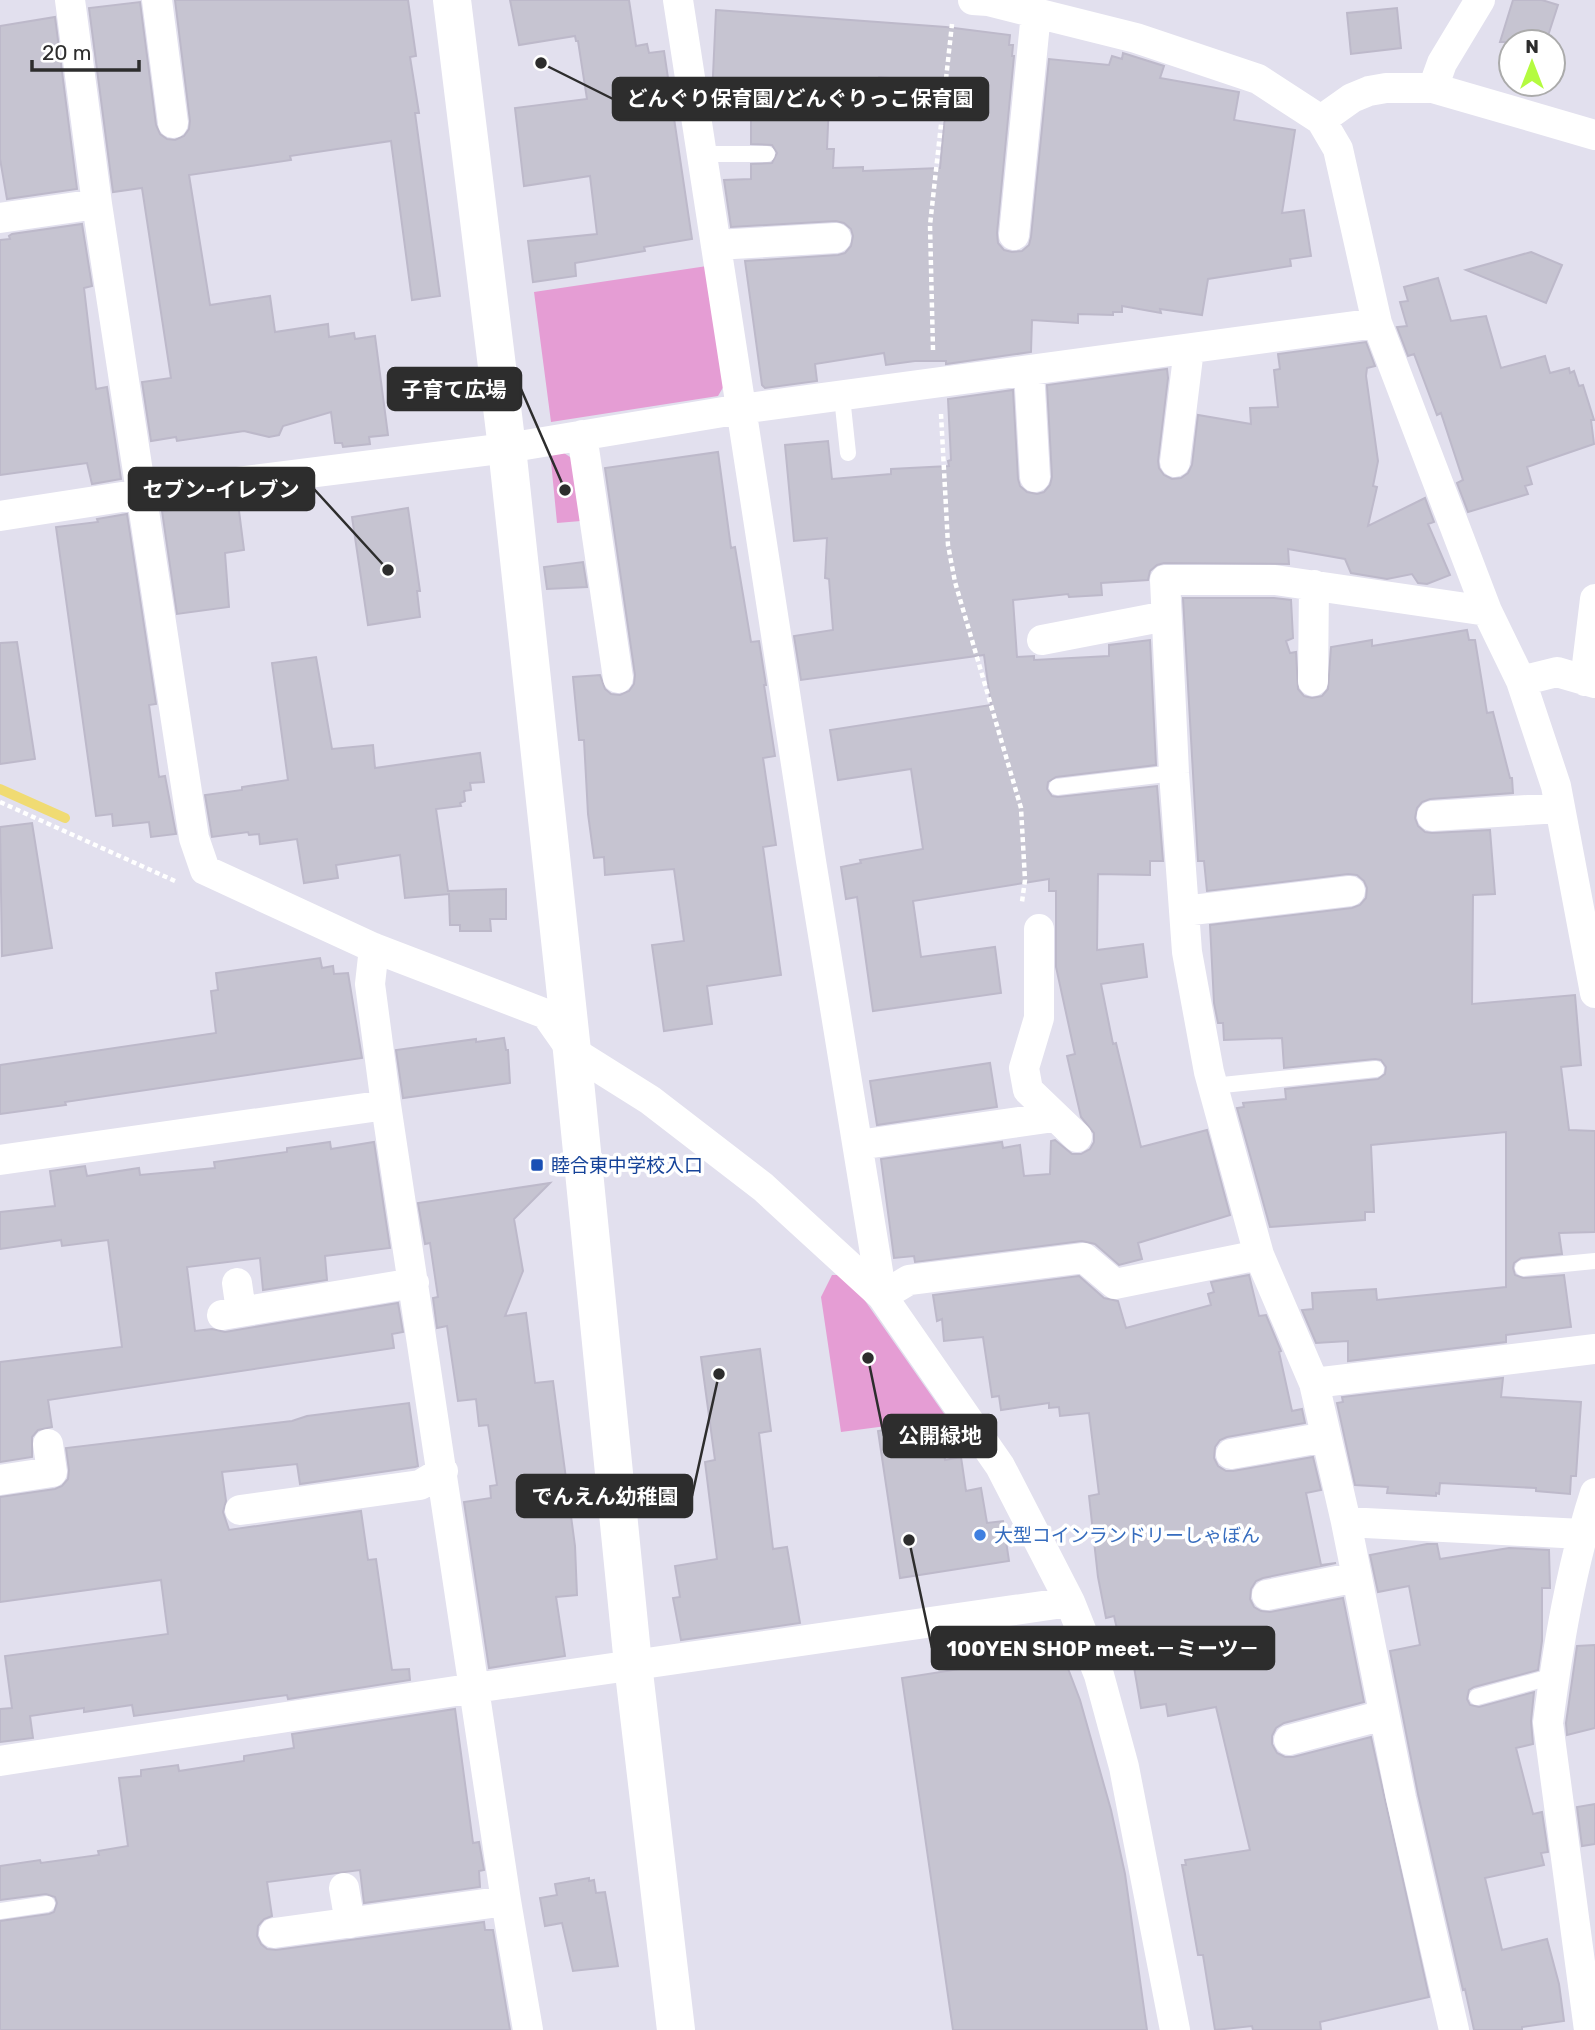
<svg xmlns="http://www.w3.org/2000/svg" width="1595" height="2030" font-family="Rubik,'Noto Sans JP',sans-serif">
  <rect width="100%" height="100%" fill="#e2e0ee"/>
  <path fill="#e59dd4" d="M707,266L725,384L718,396L551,422L534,292Z
    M550,451H561L573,459L581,521L557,523Z
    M832,1275H839L854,1285L947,1418L841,1432L821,1297Z"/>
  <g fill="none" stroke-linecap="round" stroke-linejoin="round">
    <path stroke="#f0db73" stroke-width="10" d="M0,789L65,818"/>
  </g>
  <path fill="#c6c4d1" stroke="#bdb9ca" stroke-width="2" fill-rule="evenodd" d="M175,0H408L416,56L410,57L419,113H415L440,296L412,300L391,141L290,156L291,160L189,175L210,305L270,296L275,332L328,324L329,337L354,333L355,339L375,336L388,435L369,437L370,444L343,447L342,443H335L331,412L283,426L279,435L269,437L244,431L177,441L176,437L151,441L142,382L171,378L142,188L113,192L89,8L140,2L156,125L160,134L167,139L175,140L184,136L189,129L190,121Z
    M510,0H629L636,46L647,44L649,53L664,51L692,239L644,247L645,251L575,263L576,276L533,282L528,241L597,234L590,176L524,186L515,108L587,99L578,41H576L575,36L519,45Z
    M1513,0H1542L1558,5L1546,42H1500Z
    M1397,8L1401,48L1351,54L1347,13Z
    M716,10L946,27L1010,35L1009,45H1013L1012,56H1014L997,233L998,243L1004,250L1012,252L1022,251L1029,245L1031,237L1049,59L1109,65L1112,56L1122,59L1123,53L1164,66L1160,78L1239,92L1234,120L1295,130L1282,213L1304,210L1311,256L1290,259L1291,266L1208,279L1202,315L1160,309L1161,313L1122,306V312H1113V315L1078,314V323L1032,320L1031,352L946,364V361H915L886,365L884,353L815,364L817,381L765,388L762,385L745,261L838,255L845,253L851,246L853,236L851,229L844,223L836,221L731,227L724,180L751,179V164L772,163L777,153L772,145L751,144V119H739V98L712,97ZM879,77L948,84L940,168L863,171V167L833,168L834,149H827L830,78L878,81Z
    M55,17L77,189L7,199L0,159V26Z
    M82,224L92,286L84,288L96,389L107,387L121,479L92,484L87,463L0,475V240L10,239L9,236L12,234Z
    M1531,252L1562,265L1546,303L1466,270Z
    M1438,278L1451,321L1486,316L1501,368L1545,356L1550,373L1569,368L1570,373L1574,371L1579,386L1583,385L1594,420H1591L1594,444L1527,467L1532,484L1525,486L1528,494L1468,512L1457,483L1463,480L1441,413L1437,415L1414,354L1408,356L1397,327L1407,326L1400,302L1408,301L1404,287Z
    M1366,342L1375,366L1367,368L1366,376L1378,461L1373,486L1377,487L1368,526L1425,498L1434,522L1428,524L1450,575L1427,584L1418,583L1412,574L1387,579L1351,573L1345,559L1288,549L1289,564L1164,563L1157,565L1150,571L1148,580L1101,583L1102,595L1069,597L1068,594L1013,600L1017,657L1034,656V660L1109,656V645L1150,640L1156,765L1056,777L1048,782L1047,789L1052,796L1058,797L1157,786L1163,861H1150V875L1098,874L1097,950L1143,944L1147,977L1101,984L1113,1044L1116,1043L1141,1147L1207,1130L1230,1215L1138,1243L1142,1259L1119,1265L1095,1244L1082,1241L915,1262L914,1256L894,1258L881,1159L1002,1142L1003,1148L1020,1145L1024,1176L1050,1174L1051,1141L1055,1140L1072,1154H1081L1090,1149L1094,1142V1133L1081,1117L1067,1056L1075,1054L1056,967V891H1049V879L913,901L921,957L995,947L1001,993L873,1011L857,897L846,899L841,867L861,863L860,860L923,849L911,769L838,780L830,730L991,705L984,655L801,680L794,636L833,630L829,579L825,578L827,538L794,541L785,445L828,441L832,479L891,474V469L949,466L948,461L951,460L948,399L1013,390L1018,479L1020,486L1027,492L1037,494L1044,492L1050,485L1052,477L1047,385L1167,369L1168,378L1158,461L1159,468L1164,475L1172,479L1181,478L1188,473L1192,465L1198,415L1251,424L1250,408L1278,407L1274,370L1280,369L1278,354Z
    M718,452L731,548L735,547L751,642L759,641L766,685H764L775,756L763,758L776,845L763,847L781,975L707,986L712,1024L664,1031L652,945L684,941L674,869L605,875L604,857L594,858L588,814L584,740H579L573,677L600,675L605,689L611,694L620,695L629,691L634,684L635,675L605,468Z
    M238,503L244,550L225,553L229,607L177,614L162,511Z
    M408,508L420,591H417L420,617L368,625L352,517Z
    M127,514L156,704L149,705L159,777L165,776L176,834L151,837L149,822L113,826L112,814L96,816L56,527L98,522L97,519Z
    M583,562L587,587L547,589L544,567Z
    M1183,598H1274L1291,600L1293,638L1286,641L1290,653L1296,652L1298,689L1304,696L1312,698L1322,696L1328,689L1331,647L1372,640V646L1467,630L1469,640H1475L1487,713L1493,712L1510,778H1512L1513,793L1430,799L1422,802L1417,808L1415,818L1418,826L1425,832L1432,833L1490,830L1495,894L1473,895L1472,1004L1575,995L1581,1065L1561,1067L1569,1130L1595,1131V1232L1559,1233L1562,1254L1521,1258L1514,1263L1513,1268L1515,1275L1523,1278L1564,1275L1571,1327L1506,1335V1342L1348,1361V1341L1316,1343L1302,1310L1313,1309L1312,1293L1376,1289L1377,1300L1506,1287V1132L1371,1145L1374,1212H1365V1220L1270,1227L1237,1108L1244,1107L1243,1103L1286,1099L1285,1089L1378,1079L1385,1074L1386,1067L1381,1060L1375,1059L1284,1068L1282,1038L1224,1040L1223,1023H1218L1214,1003L1210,925L1352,908L1360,905L1366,898L1367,888L1364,881L1357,875L1348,874L1207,891L1204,861H1198Z
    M17,642L35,759L0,764V643Z
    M316,657L332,749L373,745L375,768L480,753L484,782L470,783L471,790L464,791L465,801L460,803L461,806L436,809L448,891L506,889V919H490L491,931H460V925H450L449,894L405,898L400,855L336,865L338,878L304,883L297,839L260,844L259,834L249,835L248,832L212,837L205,795L242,790V787L288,780L272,663Z
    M32,823L52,948L2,956L0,827Z
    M320,958L322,968L333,966L334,974L348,973L362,1058L65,1102L66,1105L0,1114V1065L216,1033L211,991L218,990L216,973Z
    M504,1038L506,1050H508L510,1083L403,1098L396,1050L476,1039V1042Z
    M990,1063L997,1107L877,1125L870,1081Z
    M330,1142L331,1149L374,1142L390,1248L325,1256L327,1280L263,1290L260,1258L187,1267L195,1331L212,1329L225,1332L398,1303L403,1332L392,1334L394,1348L48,1400L52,1427L38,1430L32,1437V1457L0,1462V1362L122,1347L108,1240L62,1246L61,1240L0,1249V1212L55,1206L50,1171L85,1166L87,1176L139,1168L140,1175L215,1168L214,1162L287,1152V1148Z
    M550,1183L514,1219L523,1271L505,1316L526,1313L535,1383L553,1381L575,1546L577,1595L556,1597L565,1656L489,1668L464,1502L491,1498L490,1486L497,1485L488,1425L479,1426L476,1399L458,1401L447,1326L437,1328L433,1298L438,1297L430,1243L425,1244L418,1203Z
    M1249,1275L1259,1316L1266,1315L1281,1351L1279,1352L1292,1411L1302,1409L1305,1423L1227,1437L1220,1440L1215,1447L1214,1458L1218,1466L1226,1471H1233L1313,1457L1321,1490L1306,1493L1321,1565L1336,1563L1263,1578L1256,1581L1251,1589L1250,1599L1254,1607L1261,1611L1270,1612L1343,1598L1364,1702L1284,1723L1276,1728L1272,1736V1744L1277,1753L1285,1757H1293L1371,1737L1429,1997L1320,2022L1321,2030H1253L1252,2026L1215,2030L1203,1955H1198L1182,1865H1186L1185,1860L1250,1850L1216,1707L1168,1716L1166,1704L1141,1708L1133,1661L1125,1663L1114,1616L1106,1618L1098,1577L1089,1496L1099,1494L1089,1413L1060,1416L1059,1407L1049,1408V1403L1001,1410L999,1396L992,1397L983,1337L944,1341L942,1319L937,1321L933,1295L1079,1276L1104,1298L1118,1301L1126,1328L1211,1305L1208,1294L1214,1292L1211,1282Z
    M760,1349L771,1431L759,1433L773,1549L787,1547L800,1623L681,1640L673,1598L680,1597L675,1566L717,1559L705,1462L715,1460L701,1357Z
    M1503,1378L1501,1397L1581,1402L1576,1476H1571L1570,1494L1536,1491V1488L1440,1483L1439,1494L1436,1493V1496L1387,1493L1388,1487L1355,1485L1337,1403L1343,1402L1342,1397Z
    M409,1403L418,1466L415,1467L300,1484L297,1464L222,1472L226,1501L223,1512L229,1530L361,1511L368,1560L376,1559L392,1670L409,1669L410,1680L288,1699L287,1695L134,1716L132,1705L84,1712V1708L30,1716L33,1738L0,1742V1709L12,1708L5,1656L168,1634L161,1580L0,1602V1497L55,1489L62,1486L68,1479L69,1470L66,1448L292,1421L307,1416Z
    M939,1421L945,1460L961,1457L966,1491L981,1488L987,1523L1003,1521L1009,1561L900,1578L878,1431Z
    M1427,1544H1437L1440,1559L1509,1548L1549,1550L1550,1588H1542V1641L1538,1670L1474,1687L1469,1690L1467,1699L1470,1705L1479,1707L1534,1692L1531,1721L1533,1744L1516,1748L1533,1814L1542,1812L1548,1852L1541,1853L1544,1865L1485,1878L1502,1950L1547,1939L1559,1984L1564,2021L1522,2027V2030H1474L1465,1989L1463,1990L1418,1794L1390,1651L1420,1645L1409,1586L1378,1592L1370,1555Z
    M1049,1643L1051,1655L1062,1653L1080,1700L1111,1810L1125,1874L1147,2030H953L902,1678L998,1663L997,1650Z
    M1595,1645V1728L1567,1735L1566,1723L1577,1646Z
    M455,1709L473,1843L479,1842L484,1870L479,1871L480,1887L364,1903L360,1870L267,1882L272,1916L264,1919L258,1926L257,1936L261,1944L267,1949L276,1950L484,1922L485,1930H493L510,2030H0V1921L49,1914L54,1912L57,1903L55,1897L46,1894L0,1900V1866L40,1860L41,1863L99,1855L98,1851L128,1846L119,1778L141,1776V1770L178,1765L179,1771L244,1761V1756L294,1748L292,1734Z
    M1595,1804V1844L1582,1846L1577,1807Z
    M589,1878V1881L594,1880L596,1893L605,1892L618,1966L573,1971L562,1923L545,1926L540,1898L557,1895L555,1884Z"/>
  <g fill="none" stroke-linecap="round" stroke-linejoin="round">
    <path stroke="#fff" stroke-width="4.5" stroke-dasharray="5 3.5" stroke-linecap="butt" d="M933,350L930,225L952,24
      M941,414L948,545L955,582L1021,808L1025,880L1022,902
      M0,802L175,881"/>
    <path stroke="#fff" stroke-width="16" d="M702,154H767
      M842,397L848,453
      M1057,787L1174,773
      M1213,1086L1376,1069
      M1523,1268L1595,1261
      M1477,1697L1554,1676
      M0,1911L47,1904"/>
    <path stroke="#fff" stroke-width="30" d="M70,0L97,204L194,838L205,870L374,948L546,1014L572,1051L650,1100L763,1187L882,1296L1000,1466L1070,1602L1099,1675L1124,1767L1175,2030
      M157,0L173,123
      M678,0L811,861L882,1296L909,1280L1084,1258L1115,1284L1259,1255
      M973,0L988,1L1136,38L1258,79L1321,120L1338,149L1377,323L1487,611L1521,681L1556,786L1595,993
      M1433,88L1442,63L1480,0
      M1321,120L1352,98L1369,91L1386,88H1433L1595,135
      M0,218L97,204
      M1014,235L1036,13
      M716,245L836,238
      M1029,371L1035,477
      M582,435L618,678
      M1175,462L1189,349
      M0,516L141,494L507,448L741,409L1377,323
      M1042,640L1166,616
      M1313,681L1314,585
      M1521,681L1557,672L1595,683
      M1585,681L1595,599
      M1432,816L1560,808
      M1184,911L1350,891
      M1039,929V1018L1024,1068L1028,1090L1077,1137
      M374,948L370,984L386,1105L506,1901L528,2030
      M858,1145L1054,1117
      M0,1160L386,1105
      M237,1283L241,1311
      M222,1315L414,1283
      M1314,1383L1595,1349
      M1231,1454L1326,1437
      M0,1480L52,1472L48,1444
      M240,1510L420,1485L443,1471
      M1346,1522L1582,1534
      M1267,1595L1357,1577
      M1289,1740L1384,1715
      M0,1761L475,1688L1070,1602
      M344,1888L350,1923
      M274,1933L506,1901
      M1454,2030L1401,1798L1346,1522L1314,1383L1259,1255L1209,1072L1187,952L1174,773L1165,580H1275L1487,611
      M1589,2030L1548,1723C1558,1646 1571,1567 1595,1493"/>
    <path stroke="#fff" stroke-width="38" d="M452,0L507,448L572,1051L633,1664L676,2030"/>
  </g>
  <rect fill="#1a4fb4" stroke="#fff" stroke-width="2.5" x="530" y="1158" width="14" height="14" rx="3.5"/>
  <circle fill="#3f7fe0" stroke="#fff" stroke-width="2.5" cx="980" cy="1535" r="7"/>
  <g text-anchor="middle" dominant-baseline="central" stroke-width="7" stroke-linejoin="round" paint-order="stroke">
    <g font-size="19" fill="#164399" stroke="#fff" text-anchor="start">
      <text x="551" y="1165">睦合東中学校入口</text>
    </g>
    <g font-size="19" fill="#366cbe" stroke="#fff" text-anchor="start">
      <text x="994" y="1535">大型コインランドリーしゃぼん</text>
    </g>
  </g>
  <path fill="none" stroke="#2d2d2d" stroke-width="2.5" d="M541 63L613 99M565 490L521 389M388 570L314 489M868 1358L884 1436M719 1374L692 1496M909 1540L932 1648"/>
  <g fill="#2d2d2d" stroke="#fff" stroke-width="2.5">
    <circle cx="541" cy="63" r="7"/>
    <circle cx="565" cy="490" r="7"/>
    <circle cx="388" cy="570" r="7"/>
    <circle cx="868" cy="1358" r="7"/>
    <circle cx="719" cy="1374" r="7"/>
    <circle cx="909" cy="1540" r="7"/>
  </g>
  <g fill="#2d2d2d" stroke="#2d2d2d" stroke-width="2.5">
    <rect x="613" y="78" width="375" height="42" rx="7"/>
    <rect x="388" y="368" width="133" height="42" rx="7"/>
    <rect x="129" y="468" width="185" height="42" rx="7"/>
    <rect x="884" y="1415" width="112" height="42" rx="7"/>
    <rect x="517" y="1475" width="175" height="42" rx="7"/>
    <rect x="932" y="1627" width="342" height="42" rx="7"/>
  </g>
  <g font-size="21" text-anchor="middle" font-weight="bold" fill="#fff">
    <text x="800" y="106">どんぐり保育園/どんぐりっこ保育園</text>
    <text x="454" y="397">子育て広場</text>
    <text x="221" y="497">セブン-イレブン</text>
    <text x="940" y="1443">公開緑地</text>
    <text x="605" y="1504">でんえん幼稚園</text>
    <text x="1103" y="1656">100YEN SHOP meet.－ミーツ－</text>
  </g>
  <g transform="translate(1532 63)"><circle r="33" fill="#ffffff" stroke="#ababab" stroke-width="2"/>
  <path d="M0-5L12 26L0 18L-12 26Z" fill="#b4fb40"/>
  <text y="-10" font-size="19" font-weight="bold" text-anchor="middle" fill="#2d2d2d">N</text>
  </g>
  <path d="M32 60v10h107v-10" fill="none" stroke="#2d2d2d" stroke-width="3.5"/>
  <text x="42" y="60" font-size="21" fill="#2d2d2d" stroke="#ffffff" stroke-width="5" paint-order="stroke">20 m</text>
</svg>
